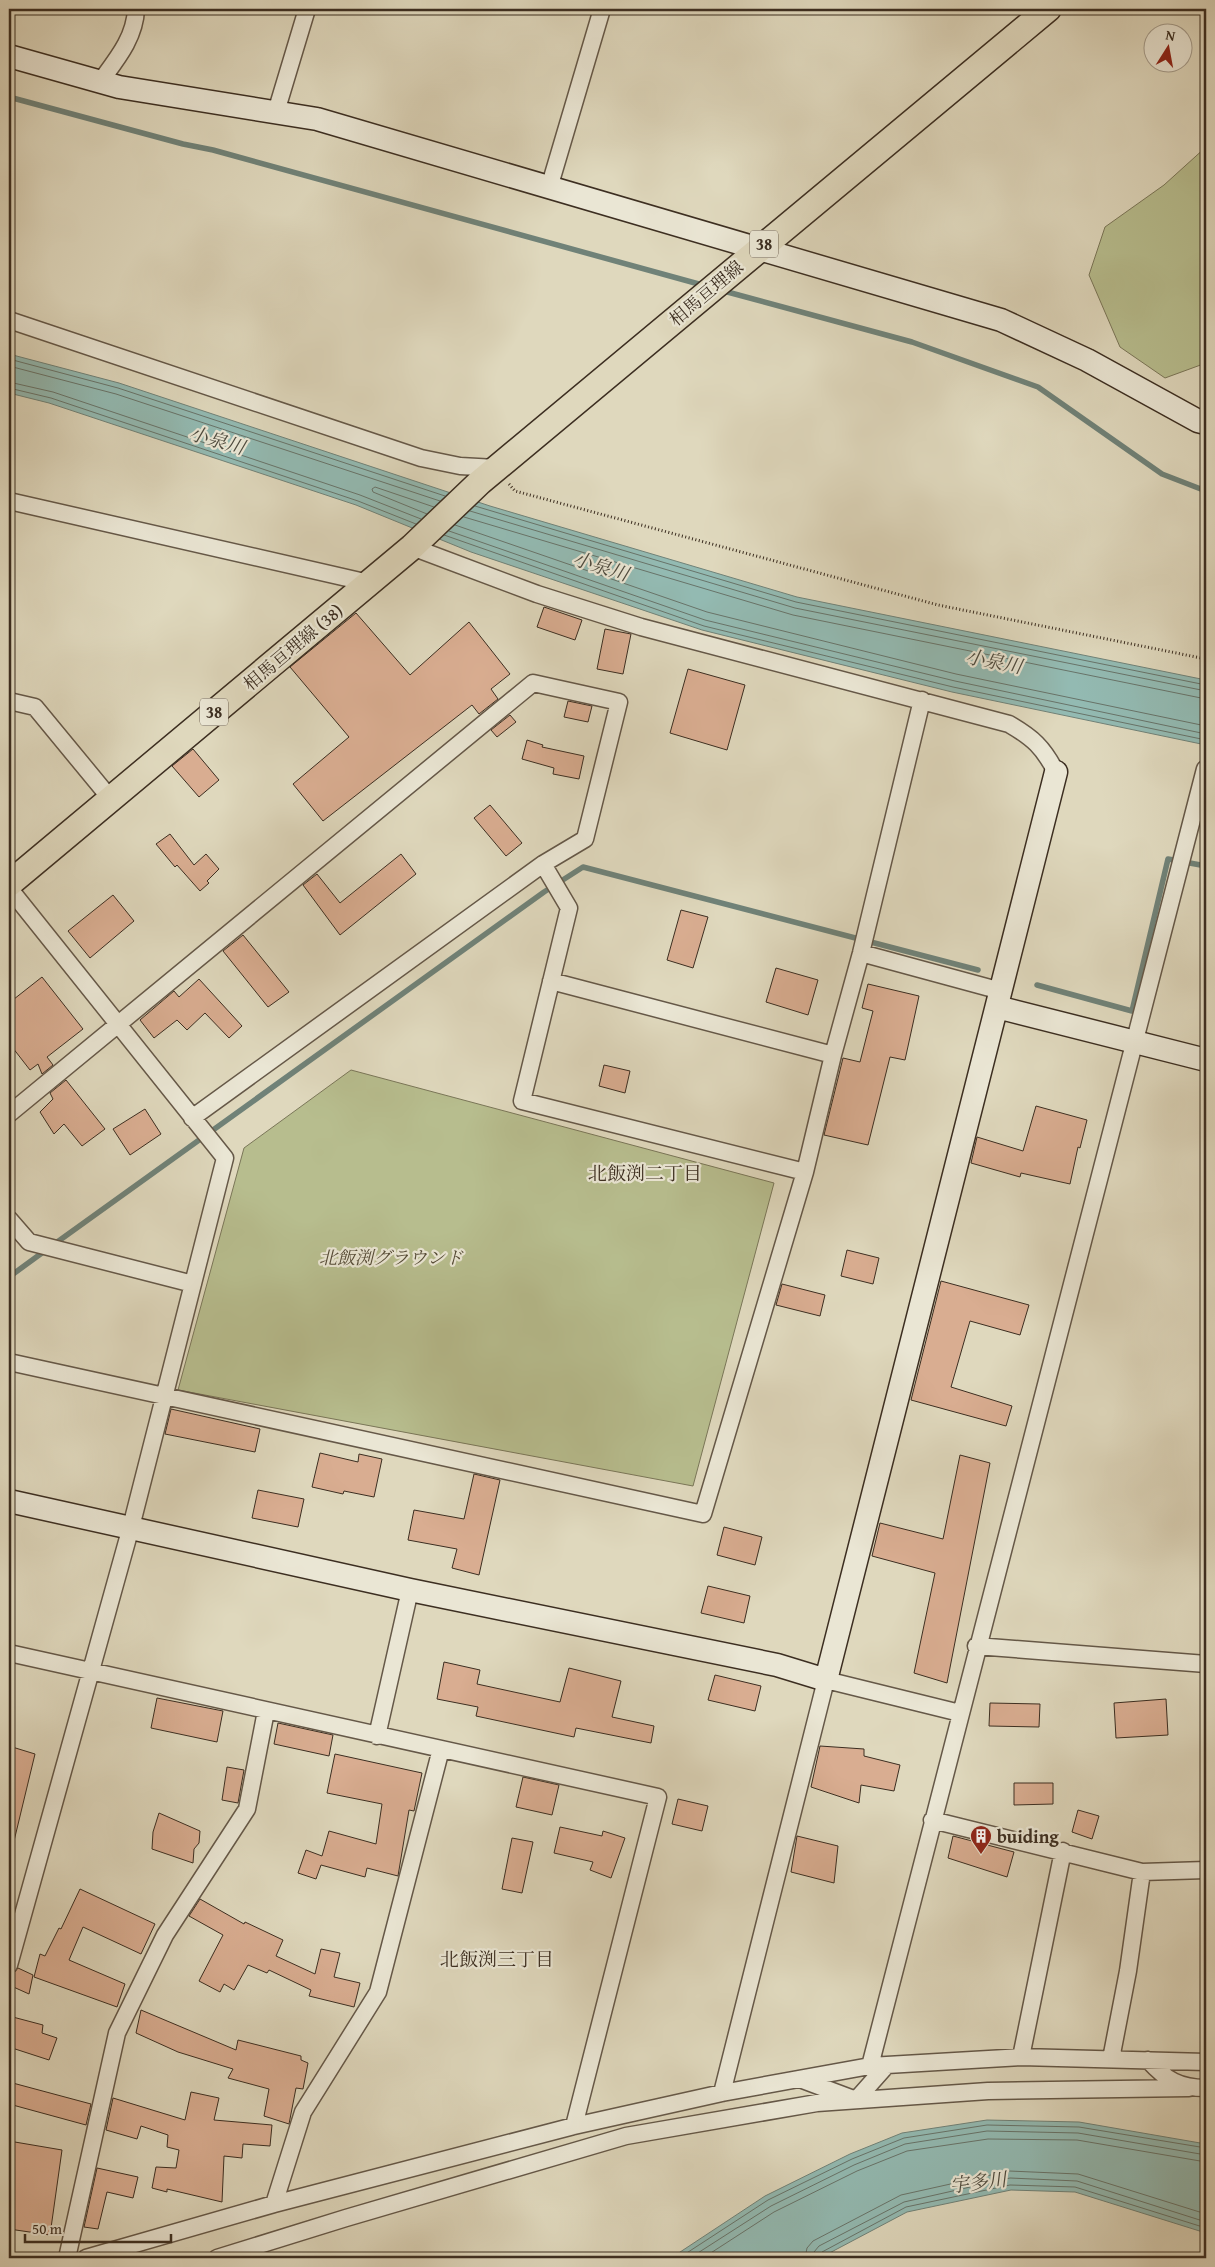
<svg xmlns="http://www.w3.org/2000/svg" width="1215" height="2267" font-family="'Gentium Book Plus','Noto Serif JP',serif">
  <rect width="100%" height="100%" fill="#dfd8bd"/>
  <filter id="stains"><feTurbulence type="fractalNoise" baseFrequency=".004" numOctaves="4"/><feColorMatrix values="0 0 0 0 .2 0 0 0 0 .09 0 0 0 0 .02 0 0 0 .5 -.17"/></filter>
  <radialGradient id="worn" r=".72"><stop offset=".6" stop-color="#630" stop-opacity="0"/><stop offset="1" stop-color="#630" stop-opacity=".3"/></radialGradient>
  <path fill="#b7bd8e" stroke="#7a7658" d="M1206,147V363L1165,378L1120,347L1089,275L1105,227L1164,185Z
    M351,1070L774,1183L693,1486L178,1390L244,1148Z"/>
  <path fill="#93bab2" stroke="#708278" d="M9,354L119,383L490,506L797,597L1206,680V745L952,692L702,630L471,552L356,505L49,403L9,393Z
    M987,2120L1079,2122L1206,2144V2233L1075,2192L1011,2190L907,2212L820,2258H671L765,2196L850,2154L902,2133Z"/>
  <g fill="none" stroke-linecap="round" stroke-linejoin="round">
    <path stroke="#68746a" stroke-width="1" d="M9,359L118,388L445,496
      M9,366L116,394L440,501
      M9,382L53,392L360,495L421,519
      M9,388L51,398L358,501L416,524
      M475,506L796,602L1206,685
      M470,511L795,608L1206,691
      M427,514L373,492L372,489L375,487L434,507
      M464,517L793,615L1206,699
      M455,525L707,612L956,674L1206,726
      M449,531L705,620L955,681L1206,734
      M444,535L704,626L953,687L1206,740
      M679,2258L768,2200L852,2159L904,2138L987,2125L1079,2127L1206,2148
      M690,2258L771,2206L854,2165L905,2144L987,2131L1078,2133L1206,2155
      M703,2258L774,2212L857,2171L907,2151L988,2139L1077,2140L1206,2162
      M805,2258L807,2248L813,2241L901,2195L1009,2171L1078,2174L1206,2214
      M813,2258L814,2252L819,2246L904,2202L1010,2178L1077,2181L1206,2222
      M819,2258L822,2252L906,2207L1010,2185L1075,2187L1206,2228"/>
    <path stroke="#708278" stroke-width="5.5" d="M9,97L183,144L213,150L706,286
      M720,290L912,342L1038,387L1162,474L1206,491
      M1037,985L1132,1011L1168,859L1206,866
      M53,1245L544,892L583,867L978,970
      M9,1277L46,1250"/>
  </g>
  <path fill="#d9ad91" stroke="#3c2e21" d="M544,607L582,620L575,640L537,627Z
    M356,613L410,675L469,622L510,674L491,689L498,699L479,714L472,705L323,821L293,784L349,737L290,667Z
    M605,629L631,634L623,674L597,669Z
    M688,669L745,685L727,750L670,733Z
    M568,701L592,706L588,722L564,717Z
    M510,715L516,722L497,737L491,730Z
    M527,740L543,745L542,747L584,756L579,779L553,774L554,768L522,759Z
    M193,749L219,780L199,797L172,766Z
    M490,805L522,843L506,856L474,818Z
    M170,834L194,865L206,854L219,869L207,881L209,883L200,891L177,865L175,867L156,844Z
    M401,854L416,874L340,935L303,885L317,874L340,903Z
    M113,895L134,921L90,958L68,931Z
    M681,910L708,917L693,968L667,960Z
    M243,935L289,992L268,1007L223,951Z
    M776,968L818,980L808,1015L766,1002Z
    M42,977L83,1029L47,1057L53,1065L42,1074L38,1064L30,1070L9,1043V1003Z
    M199,979L242,1026L229,1038L205,1013L187,1030L177,1020L154,1038L140,1020L174,991L179,997Z
    M868,984L919,996L905,1060L890,1057L868,1145L824,1135L843,1058L860,1062L873,1011L862,1008Z
    M604,1065L630,1071L625,1093L599,1086Z
    M66,1080L105,1129L82,1146L64,1124L54,1134L40,1112L53,1099L50,1093Z
    M1036,1106L1087,1120L1080,1148L1078,1147L1070,1184L1021,1173L1020,1177L971,1163L977,1137L1023,1151Z
    M145,1109L161,1134L130,1155L113,1129Z
    M847,1250L879,1258L873,1284L841,1276Z
    M941,1281L1029,1305L1020,1335L970,1321L951,1387L1012,1406L1006,1426L911,1400Z
    M782,1284L825,1295L820,1316L776,1305Z
    M171,1409L260,1429L255,1452L165,1434Z
    M320,1453L358,1462L359,1454L382,1459L374,1497L344,1491L343,1494L312,1487Z
    M960,1455L990,1463L947,1683L914,1673L935,1573L872,1556L880,1523L943,1539Z
    M474,1474L500,1480L479,1575L452,1568L457,1549L408,1540L414,1510L464,1519Z
    M258,1490L304,1499L298,1527L252,1518Z
    M724,1527L762,1537L755,1565L717,1555Z
    M708,1586L750,1596L744,1623L701,1613Z
    M444,1662L480,1670L477,1684L560,1702L569,1668L621,1681L612,1717L654,1726L651,1743L576,1728L574,1737L476,1716L478,1707L437,1699Z
    M715,1675L761,1686L755,1711L708,1700Z
    M157,1698L223,1711L217,1742L151,1728Z
    M1166,1699L1168,1735L1116,1738L1114,1703Z
    M990,1703L1040,1704L1039,1727L989,1726Z
    M278,1723L333,1735L329,1756L274,1744Z
    M9,1746L35,1754L14,1841L9,1840Z
    M820,1746L864,1749V1756L900,1765L894,1791L861,1785L859,1803L811,1787Z
    M335,1754L422,1773L414,1811L409,1810L398,1876L367,1868L365,1877L321,1865L316,1879L298,1873L306,1850L322,1856L329,1831L376,1844L382,1804L327,1793Z
    M227,1767L244,1770L238,1803L222,1800Z
    M523,1777L559,1785L552,1815L516,1807Z
    M1014,1783H1053V1804L1014,1805Z
    M678,1799L708,1806L702,1831L672,1824Z
    M1078,1810L1099,1816L1092,1839L1072,1832Z
    M159,1813L200,1831L199,1843L194,1849L193,1863L152,1849L153,1832Z
    M560,1827L602,1836L603,1831L625,1838L611,1878L590,1870L593,1862L554,1853Z
    M797,1836L838,1846L834,1883L791,1872Z
    M953,1836L1014,1852L1007,1877L948,1858Z
    M512,1838L533,1842L522,1893L502,1889Z
    M80,1889L155,1924L141,1954L83,1927L69,1960L125,1984L117,2007L34,1977L40,1954L45,1956L59,1928L61,1929Z
    M200,1899L244,1924L245,1922L283,1940L276,1956L315,1974L321,1949L340,1953L334,1977L360,1983L354,2007L309,1996L311,1990L269,1970L267,1973L248,1965L234,1990L224,1984L220,1992L199,1981L223,1935L189,1916Z
    M18,1968L33,1975L29,1994L9,1985L12,1975Z
    M141,2010L236,2050L238,2040L301,2056V2060L308,2063L303,2089L296,2088L289,2124L264,2116L269,2089L228,2078L233,2069L178,2052L136,2033Z
    M9,2016L43,2025L42,2033L57,2038L49,2060L9,2047Z
    M9,2082L91,2104L86,2125L9,2104Z
    M191,2092L219,2098L214,2120L272,2125L270,2146L243,2144L242,2158L224,2156L222,2202L167,2189V2192L152,2188L156,2167L176,2168L179,2150L167,2147L168,2135L141,2126L137,2139L106,2130L113,2098L185,2120Z
    M9,2141L62,2150L50,2235L9,2229Z
    M97,2168L138,2177L133,2198L107,2192L98,2229L84,2227Z"/>
  <g fill="none" stroke-linecap="round" stroke-linejoin="round">
    <g stroke="#655848" stroke-width="19">
      <path id="street" d="M100,82C116,60 135,38 136,9
        M276,112L307,9
        M549,188L602,9
        M9,320L421,458L460,466L496,468
        M9,501L369,583
        M412,547L537,594L641,627L1009,724C1033,738 1043,747 1056,772
        M9,701L35,707L110,798
        M543,864L569,908L522,1101L805,1172
        M9,888L225,1158L131,1527L9,1965
        M861,953L1001,991
        M551,981L833,1055
        M9,1114L533,683L619,702L585,839L543,864L192,1118
        M9,1219L29,1242L193,1284
        M9,1362L703,1514L805,1172L833,1055L861,953L922,700
        M976,1646L1206,1664
        M9,1653L658,1797L574,2126
        M377,1736L410,1590
        M932,1820L1142,1872L1206,1870
        M1021,2057L1063,1851
        M1111,2059L1128,1971L1142,1872
        M1148,2060C1166,2080 1179,2088 1206,2088
        M870,2066L1205,769
        M800,2079L856,2100L887,2065
        M722,2093L826,1680L960,1713
        M274,2204L303,2112L378,1992L441,1749
        M67,2258L117,2033L165,1935L247,1809L266,1711
        M86,2258L274,2204L574,2126L722,2093L870,2066L1021,2057L1206,2062
        M217,2258L346,2218L626,2136L817,2103L988,2091L1189,2088"/>
    </g>
    <g stroke="#3c2e21" stroke-width="25">
      <path id="secondary" d="M9,56L119,87L317,119L1001,320L1087,360L1198,421L1206,423
        M997,1007L1206,1060
        M9,1501L410,1590L777,1665L826,1680L1056,772"/>
    </g>
    <g stroke="#3c2e21" stroke-width="28">
      <path id="primary" d="M9,884L412,547L480,482L1048,9"/>
    </g>
    <path stroke="#3c2e21" stroke-width="3" stroke-dasharray="1 2.5" stroke-linecap="butt" d="M509,484L515,491L938,605L1206,659"/>
    <use href="#street" stroke="#eae6d4" stroke-width="16"/>
    <use href="#secondary" stroke="#eae6d4" stroke-width="22"/>
    <use href="#primary" stroke="#dfd8bd" stroke-width="25"/>
  </g>
  <defs>
    <g id="building-pin" transform="scale(1.125)"><path d="M0 17L-7.5 6A9.5 9.5 0 1 1 7.5 6Z" fill="#8f2418" stroke="#eae6d4"/><path d="M-4-6H4V6H1V3H-1V6H-4ZM-2.5-4.3h1.7v1.8h-1.7ZM.8-4.3h1.7v1.8H.8ZM-2.5-1h1.7V.8h-1.7ZM.8-1h1.7V.8H.8Z" fill="#fff"/></g>
  </defs>
  <g fill-rule="evenodd">
    <use href="#building-pin" x="981" y="1836"/>
  </g>
  <g text-anchor="middle" dominant-baseline="central" stroke-width="4.5" stroke-linejoin="round" paint-order="stroke">
    <g fill="#eae6d4" stroke="#706557" stroke-width="1">
      <rect x="750" y="230.5" width="28" height="27" rx="4"/>
      <rect x="200" y="698.5" width="28" height="27" rx="4"/>
    </g>
    <g font-size="16" font-weight="bold" fill="#3c2e21">
      <text x="764" y="244">38</text>
      <text x="214" y="712">38</text>
    </g>
    <g font-size="18" fill="#3c2e21" stroke="#eae6d4">
      <text transform="translate(706 293) rotate(-40)">相馬亘理線</text>
      <text transform="translate(293 647) rotate(-40)">相馬亘理線 (38)</text>
    </g>
    <g font-size="18" font-style="italic" fill="#554b37" stroke="#eae6d4">
      <text x="391" y="1257">北飯渕グラウンド</text>
    </g>
    <g font-size="18" font-weight="bold" fill="#3c2e21" stroke="#eae6d4" text-anchor="start">
      <text x="997" y="1836">buiding</text>
    </g>
    <g font-size="19" font-style="italic" fill="#4d4a3e" stroke="#eae6d4">
      <text transform="translate(217 440) rotate(16)">小泉川</text>
      <text transform="translate(601 566) rotate(17)">小泉川</text>
      <text transform="translate(994 661) rotate(11)">小泉川</text>
      <text transform="translate(978 2182) rotate(-7)">宇多川</text>
    </g>
    <g font-size="19" fill="#3c2e21" stroke="#eae6d4">
      <text x="645" y="1173">北飯渕二丁目</text>
      <text x="497" y="1959">北飯渕三丁目</text>
    </g>
  </g>
  <rect width="1215" height="2267" fill="none" stroke="#dfd8bd" stroke-width="30"/>
  <rect x="10" y="10" width="1195" height="2247" fill="none" stroke="#3c2e21" stroke-width="2.5"/>
  <rect x="15" y="15" width="1185" height="2237" fill="none" stroke="#3c2e21"/>
  <g transform="translate(1168 48) rotate(11)"><circle r="24" fill="#eae6d4" stroke="#a49c8c"/>
  <path d="M0-4L9 19L0 12L-9 19Z" fill="#8f2418"/>
  <text y="-8" font-size="14" font-weight="bold" text-anchor="middle" fill="#3c2e21">N</text>
  </g>
  <path d="M25 2234v8h146v-8" fill="none" stroke="#3c2e21" stroke-width="2.5"/>
  <text x="32" y="2234" font-size="15" fill="#3c2e21" stroke="#eae6d4" stroke-width="4" paint-order="stroke">50 m</text>
  <rect width="100%" height="100%" filter="url(#stains)"/>
  <rect width="100%" height="100%" fill="url(#worn)"/>
</svg>
